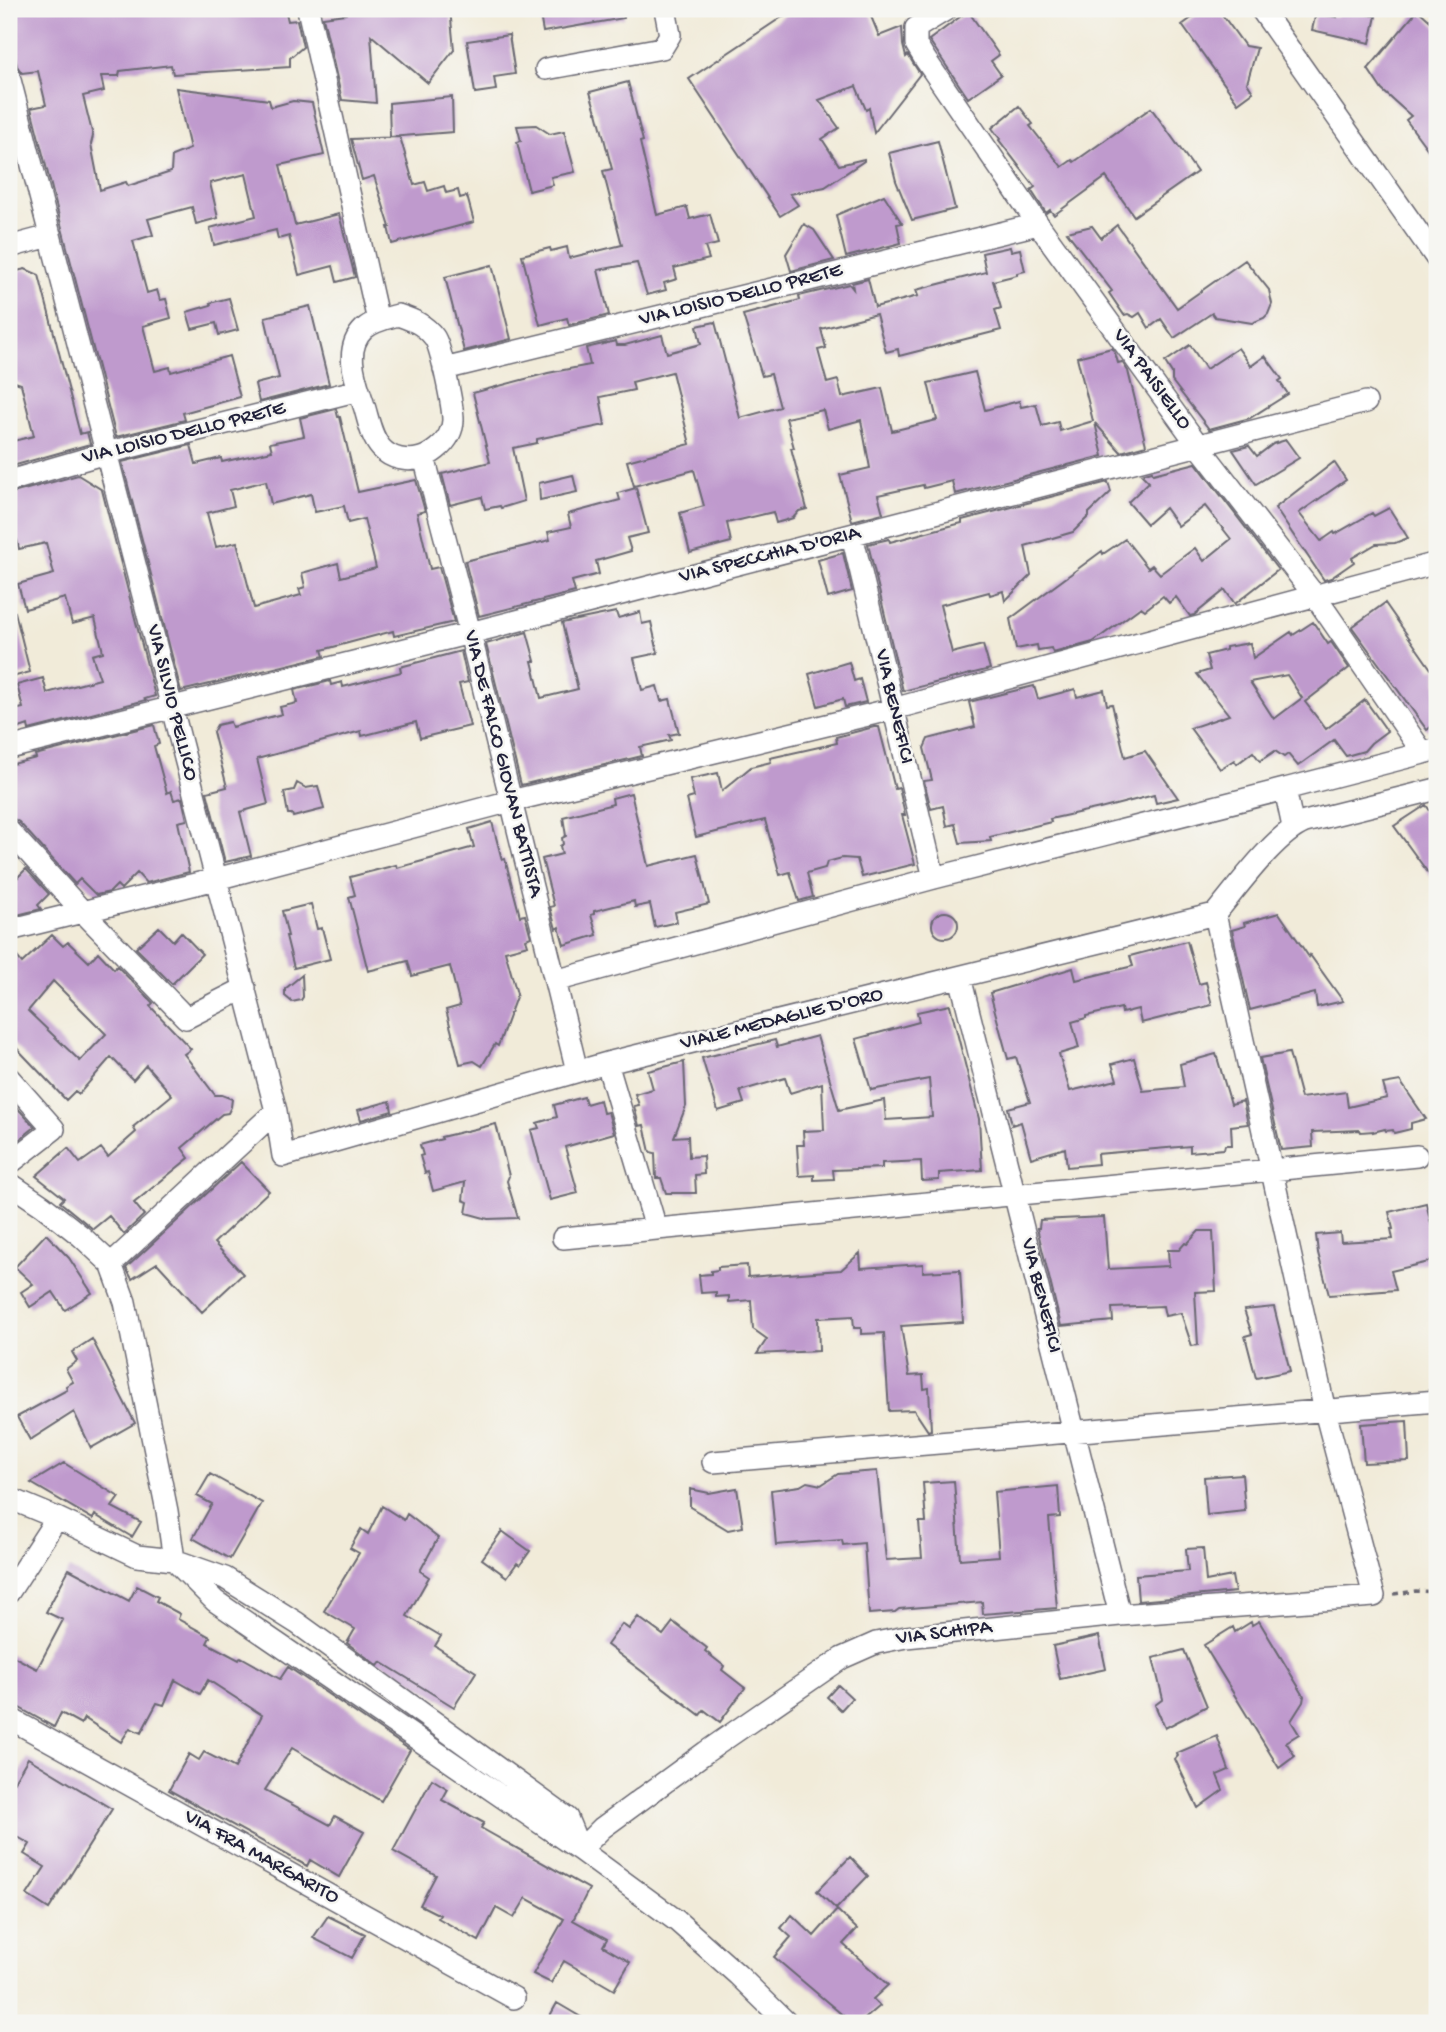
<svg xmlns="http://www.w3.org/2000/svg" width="1446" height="2032" font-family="'Gochi Hand',sans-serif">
  <rect width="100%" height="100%" fill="#f6f6f2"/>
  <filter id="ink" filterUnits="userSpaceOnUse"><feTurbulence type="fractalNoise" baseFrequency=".0143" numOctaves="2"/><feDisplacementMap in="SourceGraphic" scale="14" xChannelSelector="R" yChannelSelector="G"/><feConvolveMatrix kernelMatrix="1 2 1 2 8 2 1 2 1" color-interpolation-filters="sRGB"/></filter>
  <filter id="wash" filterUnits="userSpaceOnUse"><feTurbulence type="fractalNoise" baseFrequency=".00686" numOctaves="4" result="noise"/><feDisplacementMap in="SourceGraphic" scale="28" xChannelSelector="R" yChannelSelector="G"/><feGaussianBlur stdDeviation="1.57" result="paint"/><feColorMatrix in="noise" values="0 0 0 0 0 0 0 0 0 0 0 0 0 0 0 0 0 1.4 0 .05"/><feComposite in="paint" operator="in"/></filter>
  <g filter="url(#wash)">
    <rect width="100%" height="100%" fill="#f1ebd9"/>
    <g id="blocks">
      <path fill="#bf9acd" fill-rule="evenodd" d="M9,9H285L288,21L297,20L303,47L290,58V67L173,74L171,65L120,71L119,76H101L104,91L83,96L93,136L91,144L100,190L126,182L128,186L171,172L172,156L190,149L176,88L269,100L271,107L293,101L312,103L324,155L280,165L295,225L339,214L355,277L337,282L333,266L299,275L289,236L278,239L276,230L214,245L210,228L256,216L246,174L210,183L218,218L196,224L192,207L148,219L153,235L133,241L147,293L157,290L160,300L166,299L171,318L143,326L155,371L170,367L171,372L229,356L240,397L183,413L185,420L116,437L31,108L46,105L38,71L22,73L17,66L9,31Z
        M339,9H450L454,50L428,83L371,35L376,103L342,100L323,17L345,14Z
        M539,9H624V18L543,32Z
        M794,9H868L879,36L902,27L903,45L906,57L908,55L920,74L874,133L869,108L866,110L856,86L819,100L839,128L822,139L839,165L864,159V161L825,187L790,194L798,205L780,216L689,79Z
        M1204,9H1218L1245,46L1257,48L1247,83L1253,92L1238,103L1182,25Z
        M1339,9L1376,16L1370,43L1312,30L1316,13L1337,17Z
        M1418,10L1437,27V162L1406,120L1411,116L1382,90L1368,69Z
        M968,11L999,55L991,61L1001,75L968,98L929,40Z
        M509,35L515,74L494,77L496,90L475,93L467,41Z
        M628,82L643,141L640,142L657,215L687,207L690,219L710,214L718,244L705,247L709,259L674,268L677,279L664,283L666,290L647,295L637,263L598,270L609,315L569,325L567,318L540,325L522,255L550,248L551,251L567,247L569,258L622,245L603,171L612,169L597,112H596L590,92Z
        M452,97L453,132L390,137L389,103Z
        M1019,106L1033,124L1030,126L1062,167L1072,160L1074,162L1151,108L1197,172L1134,216L1106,177L1054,215L1050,210L1046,213L1031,190L1035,187L999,140L1000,139L992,128Z
        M536,125L550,134L564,131L575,172L551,177L553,185L529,191L517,142L521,141L517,126Z
        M400,137L414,185L425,182L428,191L444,186L446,193L458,190L460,198L467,196L474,222L392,244L388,227H390L374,176L362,180L351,139Z
        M938,141L955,209L912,220L896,181L889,153Z
        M884,195L902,223L897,224L901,243L846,257L836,215Z
        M804,224L814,230L834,260L791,271L786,254Z
        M1117,225L1177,308L1245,260L1269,290L1272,304L1268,314L1264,318L1252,323L1215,317L1212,313L1174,338L1161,319L1149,328L1140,313L1134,317L1128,314L1124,315L1109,293L1112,291L1067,232L1092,226L1101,238Z
        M1010,247L1011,251L1020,249L1025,271L1017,273V275L993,281L1001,308L995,310L1001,330L899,356L898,349L886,352L876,314L821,329L826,348L818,350L827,383L838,380L842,397L882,388L892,431L937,420L928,383L975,372L985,410L1019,401L1021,407L1036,404L1042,426L1058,422L1060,431L1093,421L1077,357L1112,348L1115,353L1118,363L1122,362L1128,371L1146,445L1121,452L1095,423L1103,456L955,494L952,481L924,488L923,485L878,495L883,513L852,521L840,475L870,468L861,420L828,429L823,410L786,418L794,448H791L807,509L799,511L793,518L776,523L773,512L727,523L731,542L690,553L680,513L704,506L694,470L634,486L627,461L690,444L672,372L632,382L634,390L600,397L605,425L537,439V443L513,448L524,501L501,508L500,506L485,509L482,497L450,505L442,474L490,462L473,393L548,373L590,365L586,348L616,341L617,345H625L662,335L667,353L701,344L697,326L715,322L740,418L780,407L771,374L762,376L743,315L800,300L799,296L849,284L853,289L852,283L868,279L875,307L918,296L916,290L986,272L982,253Z
        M492,265L511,339L464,351L445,277Z
        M25,269L39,275L80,434L87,432L90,444L9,467V442L34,436L21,384L9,380V273Z
        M229,298L238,330L219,335L216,323L192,329L187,312L211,305L210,303Z
        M310,306L329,384L259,402L255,384L279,378L265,317Z
        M1190,345L1206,369L1238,348L1251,366L1265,356L1282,379L1279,381L1288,394L1250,418L1209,429L1172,381V373L1165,362Z
        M336,409L338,417H340L358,492L416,480L425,511L417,513L430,569L439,567L454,622L394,636L393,631L322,650L324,656L181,691L122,462L191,445L196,464L221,458L222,462L272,451L270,443L304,436L300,418ZM266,481L271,504L311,494L315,512L344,506L348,523L364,519L376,568L341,577L338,563L302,573L305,587L299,589L301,595L254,608L237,542L216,547L207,513L234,506L230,490Z
        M1286,440L1299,458L1256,484L1233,450L1249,446L1257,456L1273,444Z
        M1334,462L1346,480L1299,513L1321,541L1334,532L1335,534L1372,513L1374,516L1389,508L1408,538L1395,543L1376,544L1352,558L1354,562L1331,578L1324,580L1275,508Z
        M1196,463L1278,570L1236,603L1235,604L1225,590L1194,615L1190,616L1176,597L1169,603L1163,596L1145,610L1141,607L1093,642L1053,653L1051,648L1038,650L1037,645L1016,649L1010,619L1102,551L1103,554L1125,539L1148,568L1152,565L1160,574L1195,548L1204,561L1231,539L1205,506L1178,526L1165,508L1147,524L1128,502L1149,482L1141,474L1152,471L1153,474Z
        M78,475L102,490L155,696L145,699L146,700L29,730L28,725L14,730L10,711L23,708L17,685L43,678L47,693L100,679L92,655L103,652L95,618L72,624L65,598L25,609L18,584L54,574L46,543L19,549L17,540L9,542V494Z
        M573,475L577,492L540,500L539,483Z
        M1108,482L1111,492L1089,513V516L1073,532L1025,546L1031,575L1005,601L1003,591L990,595L989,592L940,605L952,653L983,645L990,669L903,691L868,544L889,539L890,542L946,527L962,523V520Z
        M636,488L648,533L627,538L631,551L596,561L599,574L572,581L575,592L479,616L465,561L550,540L548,532L571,527L568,514L620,500L618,493Z
        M843,553L852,591L828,598L818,560Z
        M1385,603L1431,669L1437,668V722L1427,730L1352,627Z
        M15,612L30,672L9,678V613Z
        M616,612L618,618L640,612L642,624L651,622L658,653L634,658L642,690L657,686L661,701L670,699L679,733L669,735L671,740L640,747L642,756L521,785L486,644L527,632L535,661H532L541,698L578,689L562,623Z
        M1313,622L1328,644L1331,642L1349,668L1305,702L1326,729L1365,700L1387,731L1371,743L1364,751L1346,756L1334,740L1298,766L1288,754L1284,757L1275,751L1260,761L1253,752L1237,764L1234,760L1220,769L1190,728L1229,715L1197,674L1210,670L1206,655L1226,650V647L1250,643L1253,658L1291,632L1293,635ZM1287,675L1302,698L1274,719L1250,682Z
        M461,651L468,682L459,684L470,726L420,738L416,722L362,736L361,731L257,759L268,804L240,812L251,856L225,862L207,792L227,787L213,732L217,725L230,722L232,727L282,714L280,707L297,703L294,690L330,681L331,685L342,682L343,687L401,672L400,667Z
        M849,662L854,681L860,679L866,702L845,707L843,699L818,706L809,674Z
        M1034,686L1038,699L1075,689L1077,697L1104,690L1107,705L1112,704L1125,757L1145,751L1178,798L1156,803L1154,795L1100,809V808L1050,819L1051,822L990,837L991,841L960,843L955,824L947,826L943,806L931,809L924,781L932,780L924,748L928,739L975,727L969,702Z
        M154,725L159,744L154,746L167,793L171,791L174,800L182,798L187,820L178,822L189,872L146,883L137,873L121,889L117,885L110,892L96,895L80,879L75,884L19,822L9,816V765L36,758L35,755Z
        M874,727H879L895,789L899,788L905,815H902L915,864L862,877L857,859L842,858L827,862L825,868L807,873L813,897L799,901L790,872L780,875L765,820L696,837L687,799L694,797L690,779L718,773L722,791L751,767L771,762L770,758L837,743L836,737Z
        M297,783L306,788L318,786L324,809L293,817L292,814H288L284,792L294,790Z
        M631,793L648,866L697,854L709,904L675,912L677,922L655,927L650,904L635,907L634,901L594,911V914L591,915L597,935L564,945L559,927L556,929L550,907L554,906L542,859L562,854L560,846L563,844L562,838L566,836L563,817L613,804L612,798Z
        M1426,805L1437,821V885L1394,826Z
        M492,822L502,860L505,859L520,916L525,915L531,937L526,939L528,945L505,951L517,994L498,1046L495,1044L482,1066L474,1061L460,1064L446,1010L460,1006L450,966L412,976L408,961L368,971L349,897L355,895L350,877L396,865L397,868L474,847L469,829Z
        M26,869L49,894L38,905L41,909L9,917V886Z
        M311,904L317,929L322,928L330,959L294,968L286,936H288L282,911Z
        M932 925a13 13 0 1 1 26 0a13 13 0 1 1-26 0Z
        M1279,913L1309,957L1310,955L1343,1001L1317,1007L1315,993L1250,1010L1232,930L1245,926L1244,923Z
        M159,927L173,941L181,932L202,954L172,984L136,948Z
        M52,935L63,946L68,942L89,962L98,952L114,969L117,966L153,1003L150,1006L191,1049L184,1054L215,1095H222L232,1099L231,1107L228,1113L222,1114L182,1148L189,1158L134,1203L144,1215L124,1234L109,1216L93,1229L60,1202L64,1198L36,1176L68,1148L80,1163L101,1148L108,1157L136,1132L133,1127L172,1095L146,1065L133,1080L111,1057L79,1094L75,1091L66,1100L9,1040V947L22,963ZM53,981L106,1034L80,1061L28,1011Z
        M1187,941L1199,984L1206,982L1212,1005L1141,1023L1138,1009L1122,1013L1121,1008L1086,1016V1018L1072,1022L1079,1048L1059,1054L1070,1091L1117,1080L1112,1064L1134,1058L1143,1091L1184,1087L1180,1064L1216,1054L1231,1104L1243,1101L1248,1124L1231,1126L1232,1145H1225L1224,1149L1190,1152V1146L1097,1154L1098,1164L1067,1167L1065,1148L1031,1158L1021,1122L1012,1125L1008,1108L1030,1102L1016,1057L1008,1059L990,993L1073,968L1076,980L1133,966L1130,956Z
        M302,975L303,997L301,1000L292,1002L285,996V989Z
        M950,1005L979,1119L982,1170L939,1173V1180L922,1181L921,1161L882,1163V1168L833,1170L834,1179L814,1180V1175L799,1176L797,1145H804L803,1131L824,1130L822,1083L790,1093L785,1078L740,1091L744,1103L718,1111L702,1058L775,1040L777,1047L817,1036L839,1110L884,1100L886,1120L932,1117L929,1079L871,1090L856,1039L919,1022L917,1012Z
        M1289,1053L1301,1098L1346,1092L1348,1107L1387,1098L1383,1084L1400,1081L1426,1119L1411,1123V1129L1394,1133L1393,1130L1386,1131L1385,1129L1373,1132V1131L1361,1132L1360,1130L1312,1132L1313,1147L1281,1150L1260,1058Z
        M684,1062L686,1106L674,1137L688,1136L689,1157L703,1156L704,1174L695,1175L696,1193H666L661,1178H656L655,1153L650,1152L644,1125L639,1126L634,1106L639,1105L635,1094L653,1089L648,1071Z
        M584,1097L586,1104L600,1100L603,1113L608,1112L614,1133L565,1147L578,1193L550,1200L531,1130L539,1128L537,1123L557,1117L554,1105Z
        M9,1099L35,1127L9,1148Z
        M390,1101L392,1111L361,1120L358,1110Z
        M496,1124L509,1176L507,1181L518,1218L488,1219L466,1213L468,1202L463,1200L465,1182L433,1191L428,1172L425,1173L420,1156L423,1155L420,1145L442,1139L441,1137Z
        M241,1162L269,1191L214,1243L243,1274L202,1312L157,1263L132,1279L126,1268Z
        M1426,1203L1437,1247V1260L1391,1271L1396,1290L1329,1295L1318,1253L1316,1235L1340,1233L1341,1242L1393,1239L1391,1229H1393L1389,1212Z
        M1104,1217L1108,1269L1169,1266L1168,1250H1179L1185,1243L1187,1244L1199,1231H1213L1216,1291L1195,1292L1198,1345L1192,1346L1181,1313L1165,1316L1163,1306L1112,1308L1113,1321L1061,1326L1037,1228H1039L1040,1220Z
        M46,1234L69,1258L92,1293L65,1310L53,1292L30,1307L21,1292L33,1284L15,1267Z
        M860,1253L861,1268L923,1264V1272L960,1270L963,1322L901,1326L909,1376L923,1375L924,1389L929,1388L931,1430L928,1431L914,1410L889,1411L884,1333L861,1334V1328H854L853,1316L818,1318L819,1351L757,1354L767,1339L753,1329L751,1300L729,1302V1296L716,1297V1292L701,1293L699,1275L711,1274V1271L718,1270V1267L747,1265L748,1277L841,1270Z
        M1274,1307L1290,1371L1256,1378L1245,1336L1252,1334L1244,1310Z
        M92,1339L135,1423L91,1448L74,1412L30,1440L17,1417L67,1390L66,1386L73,1382L66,1369L77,1361L72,1352Z
        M1407,1421L1409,1461L1364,1463L1361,1424Z
        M64,1463L119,1497L112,1507L141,1522L132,1537L95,1515L93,1519L31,1483Z
        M877,1471L886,1560L922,1558L919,1522H926L923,1483L954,1481L960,1559L999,1556L994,1492L1058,1486L1060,1517L1049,1518L1057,1608L983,1614L982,1602L899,1609L895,1612L869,1614L864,1543L843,1545L842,1540L776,1545L771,1490L800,1486L807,1482L821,1485L838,1474Z
        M210,1474L262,1503L230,1559L193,1538L212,1504L197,1496Z
        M1242,1474L1245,1511L1207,1515L1204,1477Z
        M737,1488L743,1527L728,1530L690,1507V1489L709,1493Z
        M382,1506L404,1520L407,1514L438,1538L420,1571L429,1577L407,1616L441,1636L435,1646L476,1672L454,1707L381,1662L378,1666L347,1643L355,1629L324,1611L359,1553L350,1548L361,1529L368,1534Z
        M502,1531L530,1551L520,1565L517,1563L507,1577L482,1559Z
        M1203,1548L1206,1581L1232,1576L1235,1592L1138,1601L1136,1575L1188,1571L1186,1549Z
        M69,1569L129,1601L137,1586L158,1597L156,1601L180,1614L178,1619L210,1637L207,1643L239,1660L241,1657L280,1679L288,1667L410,1750L381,1801L292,1748L265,1790L330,1825L335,1816L364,1832L339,1877L310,1860L307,1866L169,1790L189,1754L199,1760L204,1752L235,1768L262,1715L208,1680L200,1694L175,1680L164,1705L157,1703L141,1733L130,1728L121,1742L84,1718L81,1724L61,1713L54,1727L9,1702V1654L37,1669L63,1620L46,1612Z
        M638,1617L663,1635L673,1622L707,1648L705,1651L724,1666L722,1670L745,1688L720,1722L704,1710L700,1715L607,1645L622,1624L629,1629Z
        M1259,1621L1304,1696L1303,1702L1291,1721L1299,1734L1286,1742L1295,1756L1279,1768L1204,1645L1233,1627L1235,1632L1251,1622L1252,1625Z
        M1099,1636L1106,1669L1060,1679L1053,1646Z
        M1184,1650L1207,1706L1165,1728L1155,1705L1163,1699L1153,1658Z
        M838,1685L852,1698L841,1710L827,1697Z
        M1217,1736L1229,1770L1217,1775L1223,1790L1198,1808L1175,1759L1178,1756L1177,1753Z
        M28,1758L112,1809L49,1909L27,1895L45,1867L24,1854L30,1844L9,1832V1790Z
        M432,1779L448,1789L442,1800L484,1823L481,1828L589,1889L573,1920L607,1939L603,1946L630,1962L614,1990L564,1961L551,1983L533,1974L564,1919L526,1898L514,1918L496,1908L479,1941L438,1918L440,1915L420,1905L436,1875L393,1851Z
        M850,1857L868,1876L836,1909L817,1891Z
        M837,1910L857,1929L843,1944L888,1985L873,1999L880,2006L860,2023H852L774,1957L791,1937L781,1928L792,1915L814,1936Z
        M328,1916L365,1934L352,1958L313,1938Z
        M557,2003L591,2023H546Z"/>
    </g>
  </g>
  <g filter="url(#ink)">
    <use href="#blocks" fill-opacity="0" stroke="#6a6872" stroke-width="2"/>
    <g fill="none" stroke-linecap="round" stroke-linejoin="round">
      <g stroke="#6a6872" stroke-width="24">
        <path id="minor" d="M308,9L378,321
          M947,9L916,28V44L925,59L1038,224L1198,445L1315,596L1423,753
          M1261,9L1437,259
          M546,69L662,48L670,35L665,9
          M9,76L276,1111L111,1264
          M9,247L50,236
          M398,315C413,320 424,324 434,337C441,346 453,407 453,420C453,424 451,431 449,435C444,445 431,455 421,458C407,462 391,459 381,448C372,438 369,423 365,409C358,385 341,351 364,329C373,321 387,318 398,315Z
          M444,369L1038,224
          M424,457L470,633L577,1071
          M9,481L106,453L359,390
          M852,535L934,878
          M9,748L470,633L1366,402
          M1293,827L1285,789L1435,750
          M9,831L83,912L186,1018L245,988
          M9,930L216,879L511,801L893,709L1437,563
          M960,977L1120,1615
          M555,981L934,878L1285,789
          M607,1063L656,1228
          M9,1078L54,1129L9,1164
          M276,1111L283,1156L607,1063L1215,914C1237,888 1275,834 1305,822L1437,789
          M9,1183L43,1206L81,1236L111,1264L125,1302L167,1511L174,1560L215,1601L580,1850L567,1818L297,1623L225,1578L174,1560L137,1556L57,1518L9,1498
          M563,1238L1417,1156
          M713,1462L1437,1401
          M9,1592L57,1518
          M9,1718L514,1998
          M787,2023L738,1975L677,1921L580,1850L602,1828L706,1752L842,1658L876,1643L906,1637L1120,1615L1374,1596L1325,1411L1215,914"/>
      </g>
      <path stroke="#6a6872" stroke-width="3.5" stroke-dasharray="5 5" stroke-linecap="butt" d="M1394,1594L1416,1591L1437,1592"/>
      <use href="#minor" stroke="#fff" stroke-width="21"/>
    </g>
  </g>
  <g text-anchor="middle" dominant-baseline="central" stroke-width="5" stroke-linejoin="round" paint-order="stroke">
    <g font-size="21" fill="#22223b" stroke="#f6f6f2">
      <text transform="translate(741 296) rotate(-14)">VIA LOISIO DELLO PRETE</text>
      <text transform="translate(1151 380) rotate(54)">VIA PAISIELLO</text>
      <text transform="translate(184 434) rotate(-14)">VIA LOISIO DELLO PRETE</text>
      <text transform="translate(770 556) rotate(-14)">VIA SPECCHIA D'ORIA</text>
      <text transform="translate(171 703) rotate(76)">VIA SILVIO PELLICO</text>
      <text transform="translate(893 707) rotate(77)">VIA BENEFICI</text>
      <text transform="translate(502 764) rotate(76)">VIA DE FALCO GIOVAN BATTISTA</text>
      <text transform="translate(782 1020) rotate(-14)">VIALE MEDAGLIE D'ORO</text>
      <text transform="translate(1040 1296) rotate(76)">VIA BENEFICI</text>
      <text transform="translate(944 1634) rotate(-7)">VIA SCHIPA</text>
      <text transform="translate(261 1858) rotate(29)">VIA FRA MARGARITO</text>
    </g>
  </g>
  <rect width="1446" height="2032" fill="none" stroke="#f6f6f2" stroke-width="35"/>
</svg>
